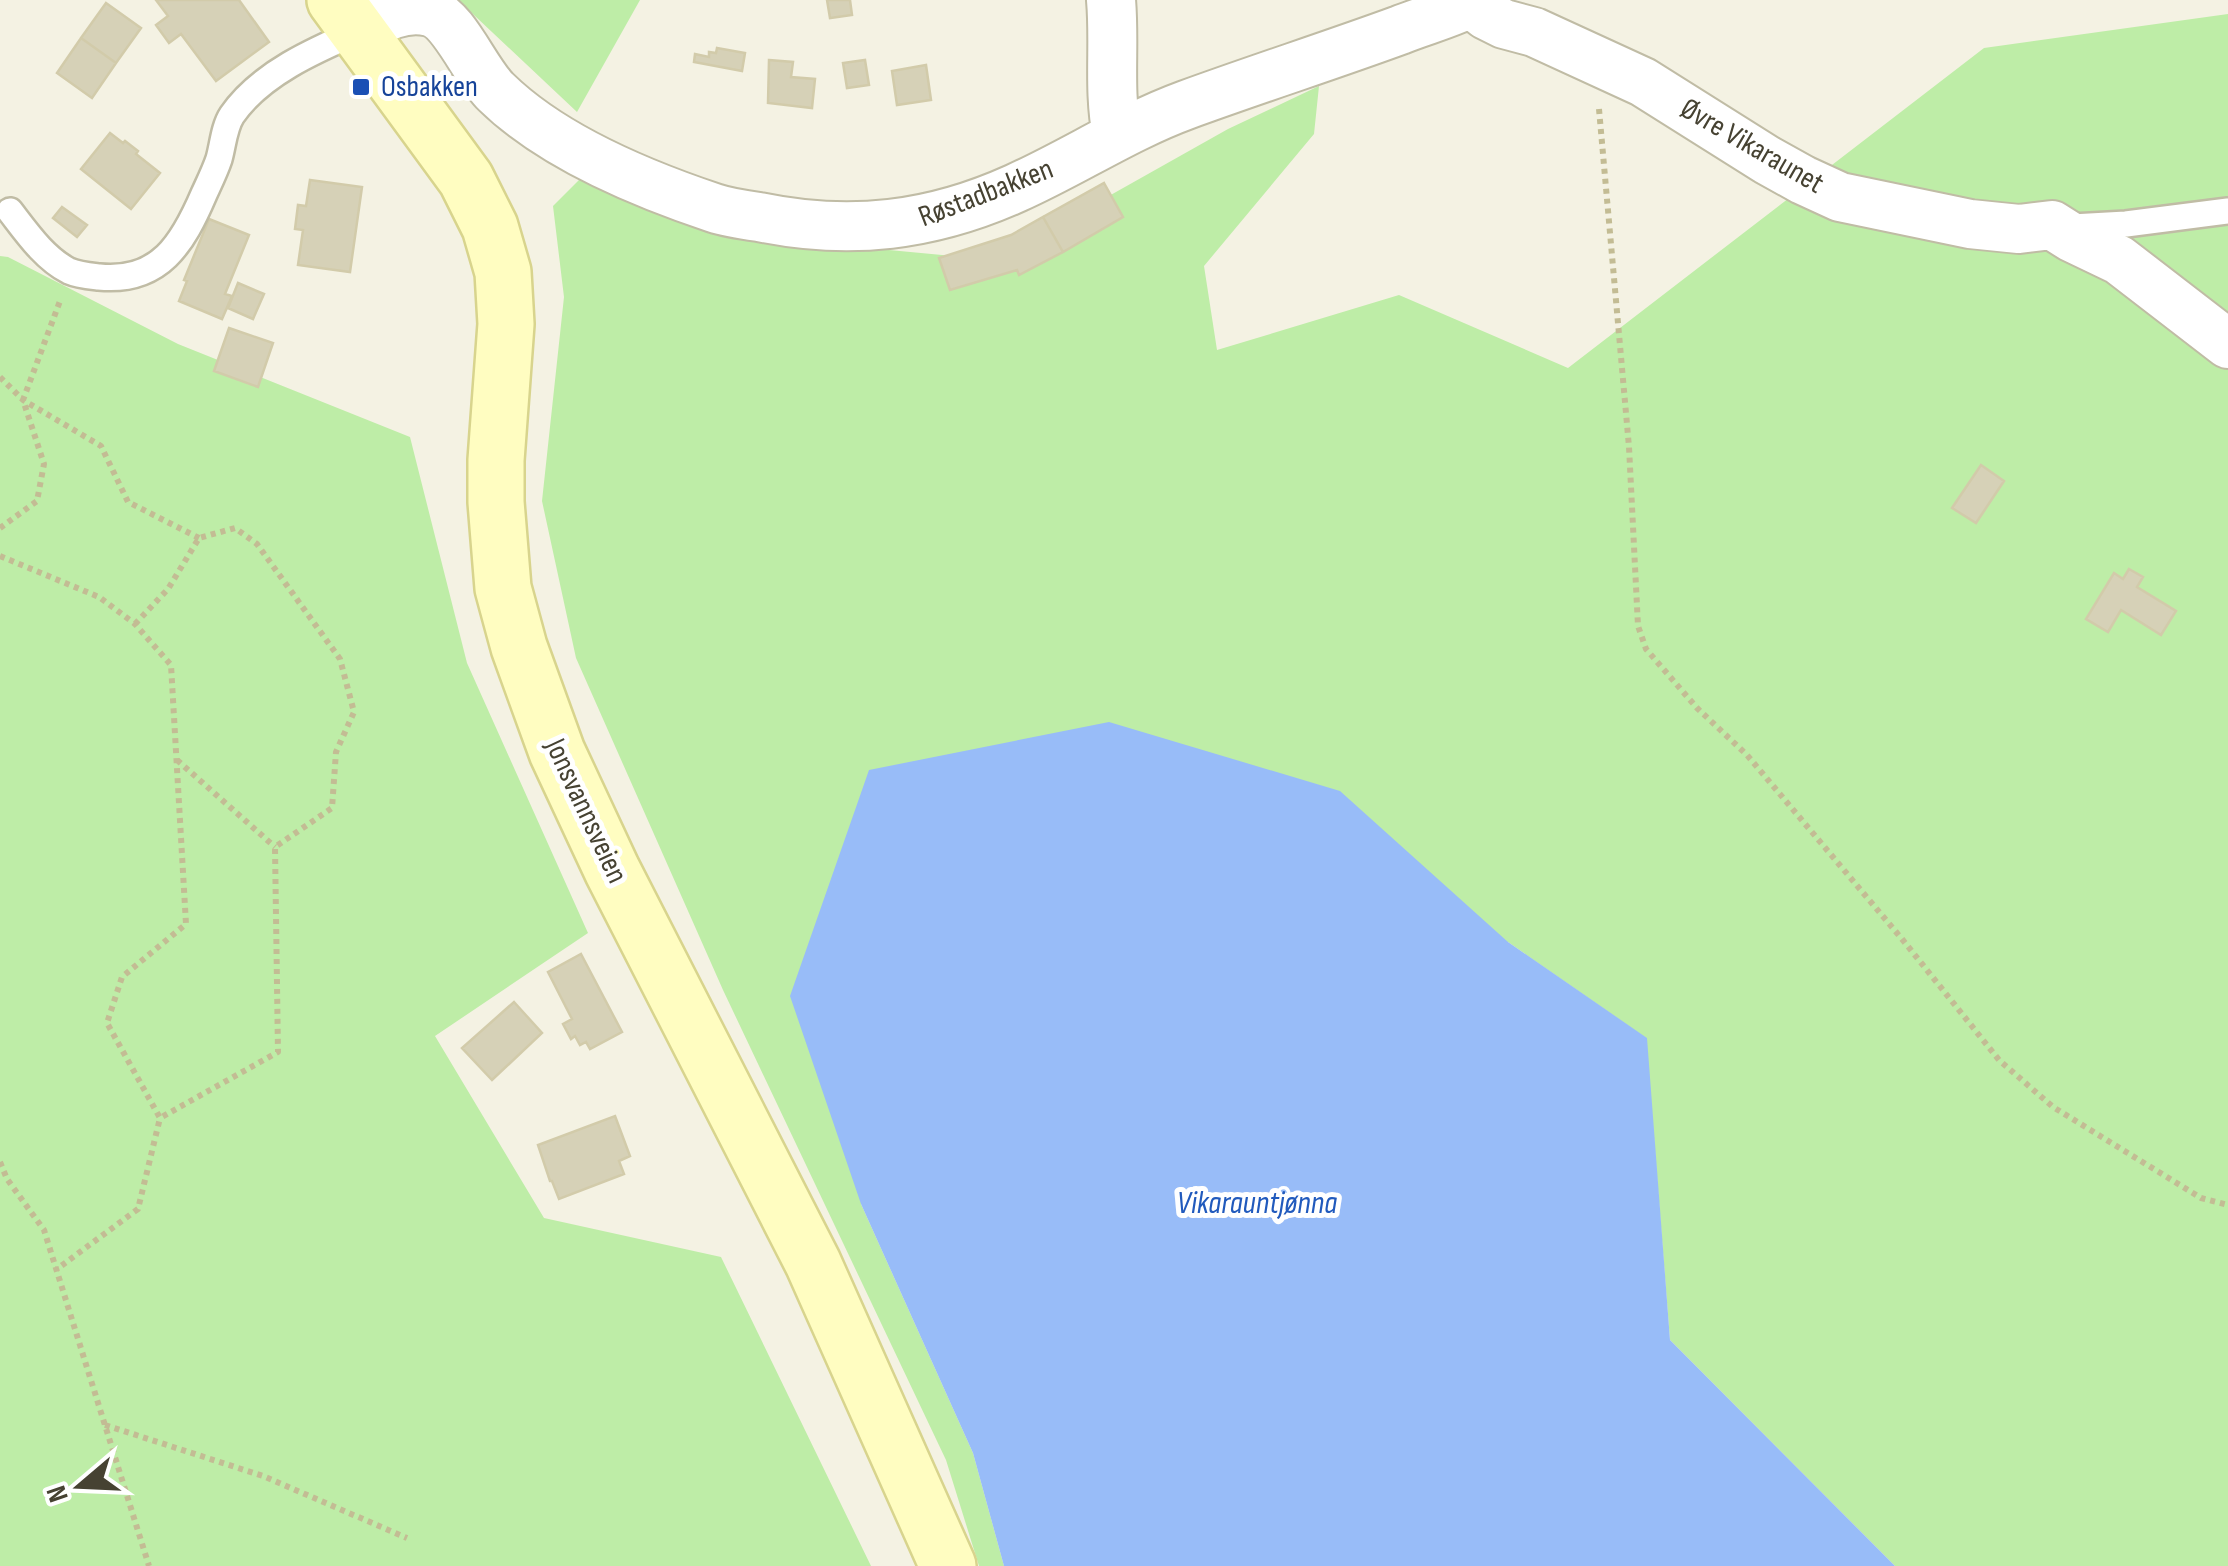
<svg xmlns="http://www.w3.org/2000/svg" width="2228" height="1566" font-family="'Sofia Sans Condensed',sans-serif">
  <rect width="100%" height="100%" fill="#f4f2e3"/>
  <path fill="#beeda7" d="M458,0H640L577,112Z
    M2228,14V1566H1895L1670,1340L1646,1038L1508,942L861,1204L973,1453L1004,1566H979L946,1460L723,990L576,658L542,501L564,297L553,206L580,179L868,248L995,260L1228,129L1319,86L1314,134L1204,266L1217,350L1399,295L1568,368L1984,48Z
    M0,256L8,257L178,344L410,437L467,663L588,933L435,1036L544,1218L721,1257L871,1566H0Z"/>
  <path fill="#98bcf8" d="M1109,722L1340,791L1508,942L1647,1038L1670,1340L1895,1566H1004L973,1453L861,1204L790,996L869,770Z"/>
  <path fill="#d6d1b7" stroke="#d2cbaa" stroke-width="2.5" d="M156,0H239L269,42L216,81L181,34L169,43L156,25L168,16Z
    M827,0H850L852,15L830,18Z
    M106,3L141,28L116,63L81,38Z
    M81,38L116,63L92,98L57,73Z
    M717,48L745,53L742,71L694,62L695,54L709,57V52L716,53Z
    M769,60L793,62L791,77L815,79L812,108L768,103Z
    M865,60L869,85L847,88L843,63Z
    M926,65L931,100L897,105L892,71Z
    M110,133L123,143L125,141L138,151L136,154L160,173L131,209L81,169Z
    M310,180L362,187L350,272L298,265L303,230L295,229L298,205L306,206Z
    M1104,183L1123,217L1063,252L1043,217Z
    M62,207L87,225L77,237L53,218Z
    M1043,217L1063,252L1019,275L1017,270L950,290L939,258L1011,235Z
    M209,219L249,235L225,294L232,296L222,319L179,301L187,281L184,280Z
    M238,283L264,294L253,319L228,308Z
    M229,328L273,343L258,387L214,371Z
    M1981,465L2004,481L1976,523L1952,508Z
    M2129,569L2143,577L2137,587L2176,611L2161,635L2121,610L2108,632L2086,619L2114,573L2123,579Z
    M581,954L622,1032L590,1049L586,1042L580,1045L575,1036L571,1039L563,1024L572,1019L548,972Z
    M514,1002L542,1033L492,1080L462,1048Z
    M615,1116L630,1156L619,1161L624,1174L559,1199L552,1181H550L538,1145Z"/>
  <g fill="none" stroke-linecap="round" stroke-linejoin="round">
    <g stroke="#c0bca5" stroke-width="30">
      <path id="lane" d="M10,211C27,233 44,258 69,271C78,275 90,276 99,277C160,283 183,243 204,194C209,183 215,171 219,159C223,145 224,127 232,115C260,74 315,50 359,31
        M2072,227L2126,224L2228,211"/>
    </g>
    <g stroke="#c0bca5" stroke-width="52">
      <path id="street" d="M1111,0C1115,45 1108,90 1117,135
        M1471,3L1486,15L1504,24L1534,32L1643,82L1767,160L1803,180L1840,197L1970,224L2019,229L2052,225L2071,237L2119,260L2228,344
        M359,31C380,19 404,5 430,12C455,19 475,72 496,92C551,146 642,184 714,208C729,213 744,215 759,217C850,236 932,226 1016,188C1074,162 1126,127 1186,105C1257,79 1329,56 1400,30C1425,20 1453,13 1477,0"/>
    </g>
    <g stroke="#d8d48d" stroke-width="60">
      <path id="secondary" d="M335,0L466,179L490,227L503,272L506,324L496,460V502L503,588L519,647L557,752L612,870L813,1263L948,1566"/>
    </g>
    <path stroke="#c3bc94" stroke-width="6" stroke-dasharray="5 5" stroke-linecap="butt" d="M1599,109L1629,447L1638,626L1646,649L1697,708L1747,755L1902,939L1999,1060L2053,1107L2201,1198L2228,1205
      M0,377L23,400L101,446L128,502L199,538
      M0,528L37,501L44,464L23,400L60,301
      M0,556L99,597L135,624L171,665L186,924L122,977L107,1023L160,1118L138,1209L57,1269
      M135,624L168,589L199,538L235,528L257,544L340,659L354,712L336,752L332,808L275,847L278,1052L160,1118
      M177,760L275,847
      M0,1162L7,1179L44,1230L149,1566
      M105,1425L263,1476L407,1538"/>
    <use href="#lane" stroke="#fff" stroke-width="25"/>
    <use href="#street" stroke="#fff" stroke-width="48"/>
    <use href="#secondary" stroke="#fffdc1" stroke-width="55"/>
  </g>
  <rect fill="#1a4fb4" stroke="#fff" stroke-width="4" x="351" y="77" width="20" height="20" rx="5"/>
  <g text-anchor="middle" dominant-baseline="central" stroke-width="10" stroke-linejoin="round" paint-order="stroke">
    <g font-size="30" fill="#164399" stroke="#fff" text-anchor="start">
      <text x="381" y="87">Osbakken</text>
    </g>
    <g font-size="30" fill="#464232" stroke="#fff">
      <text transform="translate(1752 146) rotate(30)">Øvre Vikaraunet</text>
      <text transform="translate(986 193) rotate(-21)">Røstadbakken</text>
      <text transform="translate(586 811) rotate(65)">Jonsvannsveien</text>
    </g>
    <g font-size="32" font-style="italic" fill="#215abd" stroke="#fff">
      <text x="1257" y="1203">Vikarauntjønna</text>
    </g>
  </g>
  <g transform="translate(80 1486) rotate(251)" stroke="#ffffff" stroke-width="8" paint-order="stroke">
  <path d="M0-8L18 38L0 25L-18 38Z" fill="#464232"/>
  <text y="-15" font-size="28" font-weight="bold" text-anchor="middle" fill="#464232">N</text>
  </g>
</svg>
